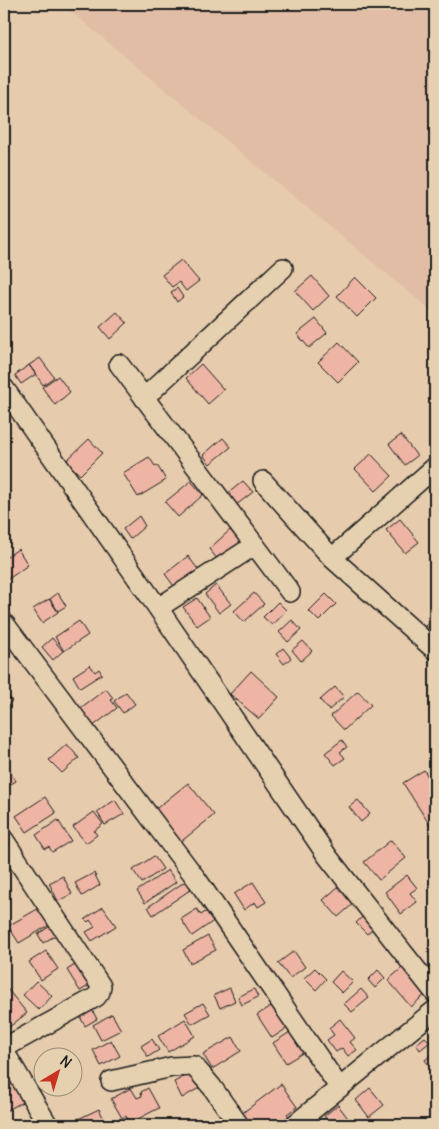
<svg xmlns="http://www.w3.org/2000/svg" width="439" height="1129" font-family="Delius,sans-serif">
  <rect width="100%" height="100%" fill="#e7cbad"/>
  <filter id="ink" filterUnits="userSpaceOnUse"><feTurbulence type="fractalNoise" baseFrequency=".02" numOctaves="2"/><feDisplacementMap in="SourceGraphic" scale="10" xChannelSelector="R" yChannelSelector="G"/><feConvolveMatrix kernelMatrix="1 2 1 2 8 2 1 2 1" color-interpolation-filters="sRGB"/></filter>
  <g filter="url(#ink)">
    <path fill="#e1bda5" d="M62,4H435V314Z"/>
    <path fill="#eeb5a5" stroke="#1c1c1c" d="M181,260L199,281L186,291L179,282L172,287L162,275Z
      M312,276L329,296L313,311L295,291Z
      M355,277L376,298L357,317L337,296Z
      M177,288L183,297L177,302L171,292Z
      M117,312L127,323L110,339L100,327Z
      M316,319L327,333L309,348L297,334Z
      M339,342L358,362L338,382L318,362Z
      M40,358L54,377L43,385L29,365Z
      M201,364L224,390L208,404L186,378Z
      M29,365L36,374L21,384L15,375Z
      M58,376L70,392L55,405L42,387Z
      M401,435L417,456L405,465L389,444Z
      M223,438L231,447L210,464L203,455Z
      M89,439L102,453L80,475L66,461Z
      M371,454L392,476L376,491L355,469Z
      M149,457L155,466L157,465L166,480L138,497L123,473Z
      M191,481L203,495L178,517L165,502Z
      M243,481L253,492L235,506L226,495Z
      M139,516L145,526L130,539L123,529Z
      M400,519L419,542L405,553L386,530Z
      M230,530L241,542L219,561L209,549Z
      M18,549L28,565L4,582V559Z
      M188,556L203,576L179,593L165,574Z
      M216,585L231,604L219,613L205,594Z
      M58,593L66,606L58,611L50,599Z
      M254,593L264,604L244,622L234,611Z
      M326,594L336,604L319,621L309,611Z
      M197,598L210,617L197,626L183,607Z
      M49,599L58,612L42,623L33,609Z
      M278,602L286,610L272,625L263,617Z
      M433,618L435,620V634L426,626Z
      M292,620L301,630L288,642L279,632Z
      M79,621L88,635L64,651L55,637Z
      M52,638L63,651L53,660L42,647Z
      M303,641L312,651L301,661L292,650Z
      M283,648L291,658L284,664L276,654Z
      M90,665L95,672L99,669L102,674L80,688L73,676Z
      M251,671L279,697L259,719L230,694Z
      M335,687L344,697L329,710L320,700Z
      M106,689L113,698L111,700L117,708L92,727L79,709Z
      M4,691L12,701L4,708Z
      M358,691L371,705L344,730L331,716Z
      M126,692L135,704L123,713L114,701Z
      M342,740L347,747L340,752L345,758L335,765L325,753Z
      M67,744L79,758L62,773L49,760Z
      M5,764L16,781L4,788V765Z
      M424,770L435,788V829L433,830L403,783Z
      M188,783L214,815L178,844L152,812Z
      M45,797L56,813L27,832L16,816Z
      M115,800L124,814L105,825L97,812Z
      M358,800L370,814L361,822L349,807Z
      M94,812L103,824L94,831L97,835L86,843L73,827Z
      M58,820L71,841L52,852L49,847L45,849L36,835Z
      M391,840L406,858L379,880L364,862Z
      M154,856L163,869L142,883L133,870Z
      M168,870L176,882L145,903L137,891Z
      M94,873L100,885L82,896L75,883Z
      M407,875L417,888L410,893L417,902L401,914L385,892Z
      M63,876L72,894L58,901L49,883Z
      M187,880L193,888L153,915L148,907Z
      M253,882L266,902L258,907L255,902L244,910L234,894Z
      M339,886L354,903L338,917L323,900Z
      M41,907L51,924L19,943L8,926Z
      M103,907L116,926L92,941L86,932L95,927L90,920L88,922L85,919Z
      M197,909L201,915L208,910L215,920L192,936L181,919Z
      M365,914L377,925L367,934L356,923Z
      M55,923L61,932L43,943L38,934Z
      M208,936L216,950L190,963L183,950Z
      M46,951L58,969L41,980L29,962Z
      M294,951L305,967L290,978L278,963Z
      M78,963L95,982L80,991L67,970Z
      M408,963L431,989L411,1007L388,980Z
      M315,968L326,979L316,990L304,978Z
      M378,970L385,978L375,988L368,980Z
      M341,971L353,982L342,993L331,982Z
      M36,981L52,996L39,1010L23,995Z
      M4,985L27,1013L8,1028L4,1023Z
      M230,988L235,1001L220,1008L214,995Z
      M254,989L258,997L242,1005L238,997Z
      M361,989L369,998L352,1012L344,1004Z
      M278,1002L292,1025L272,1038L257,1015Z
      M203,1003L210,1014L192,1024L185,1013Z
      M90,1006L97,1019L85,1026L78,1013Z
      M112,1014L121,1030L101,1040L93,1025Z
      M185,1019L195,1036L168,1052L158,1036Z
      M340,1019L355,1038L350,1042L357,1050L348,1056L342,1048L336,1052L327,1040L334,1035L329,1028Z
      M296,1028L309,1049L286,1063L273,1043Z
      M233,1037L241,1051L212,1069L203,1054Z
      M425,1037L430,1042L420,1050L416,1044Z
      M152,1039L159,1050L148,1057L141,1046Z
      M111,1040L120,1056L101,1066L93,1050Z
      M435,1052V1073L425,1060Z
      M191,1073L199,1088L182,1098L174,1082Z
      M17,1079L28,1099L4,1112V1087Z
      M281,1084L297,1107L287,1114L291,1118L281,1125H249L241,1114Z
      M131,1088L137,1098L142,1096L141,1092L148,1088L159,1108L130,1123L126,1116L122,1118L111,1099Z
      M370,1088L384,1105L369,1117L356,1100Z
      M338,1105L350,1121L345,1125H332L324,1116Z
      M99,1109L107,1125H76L74,1121Z"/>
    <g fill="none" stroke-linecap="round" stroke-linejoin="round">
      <g stroke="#1c1c1c" stroke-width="22">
        <path id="minor" d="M119,364L290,592
          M4,388L158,608L328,857L435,993
          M144,398L283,268
          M263,481L332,558L435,650
          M332,558L435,467
          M158,608L255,545
          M4,623L198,881L339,1087
          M4,840L101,986L100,992L96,997L4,1048
          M4,1051L48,1125
          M111,1081L172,1067L194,1066L212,1087L239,1125
          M294,1125L435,1010"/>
      </g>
      <use href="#minor" stroke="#e5d1af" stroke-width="19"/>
    </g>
  </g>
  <rect width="439" height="1129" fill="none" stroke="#e5d1af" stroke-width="20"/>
  <rect x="10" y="10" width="419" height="1109" fill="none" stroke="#1c1c1c" stroke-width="2" filter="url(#ink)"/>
  <g transform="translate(58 1072) rotate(38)"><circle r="24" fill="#e5d1af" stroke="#958974"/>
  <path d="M0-4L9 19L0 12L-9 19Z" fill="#c8321e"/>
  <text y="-8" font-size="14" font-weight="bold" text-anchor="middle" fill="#1c1c1c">N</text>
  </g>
</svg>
